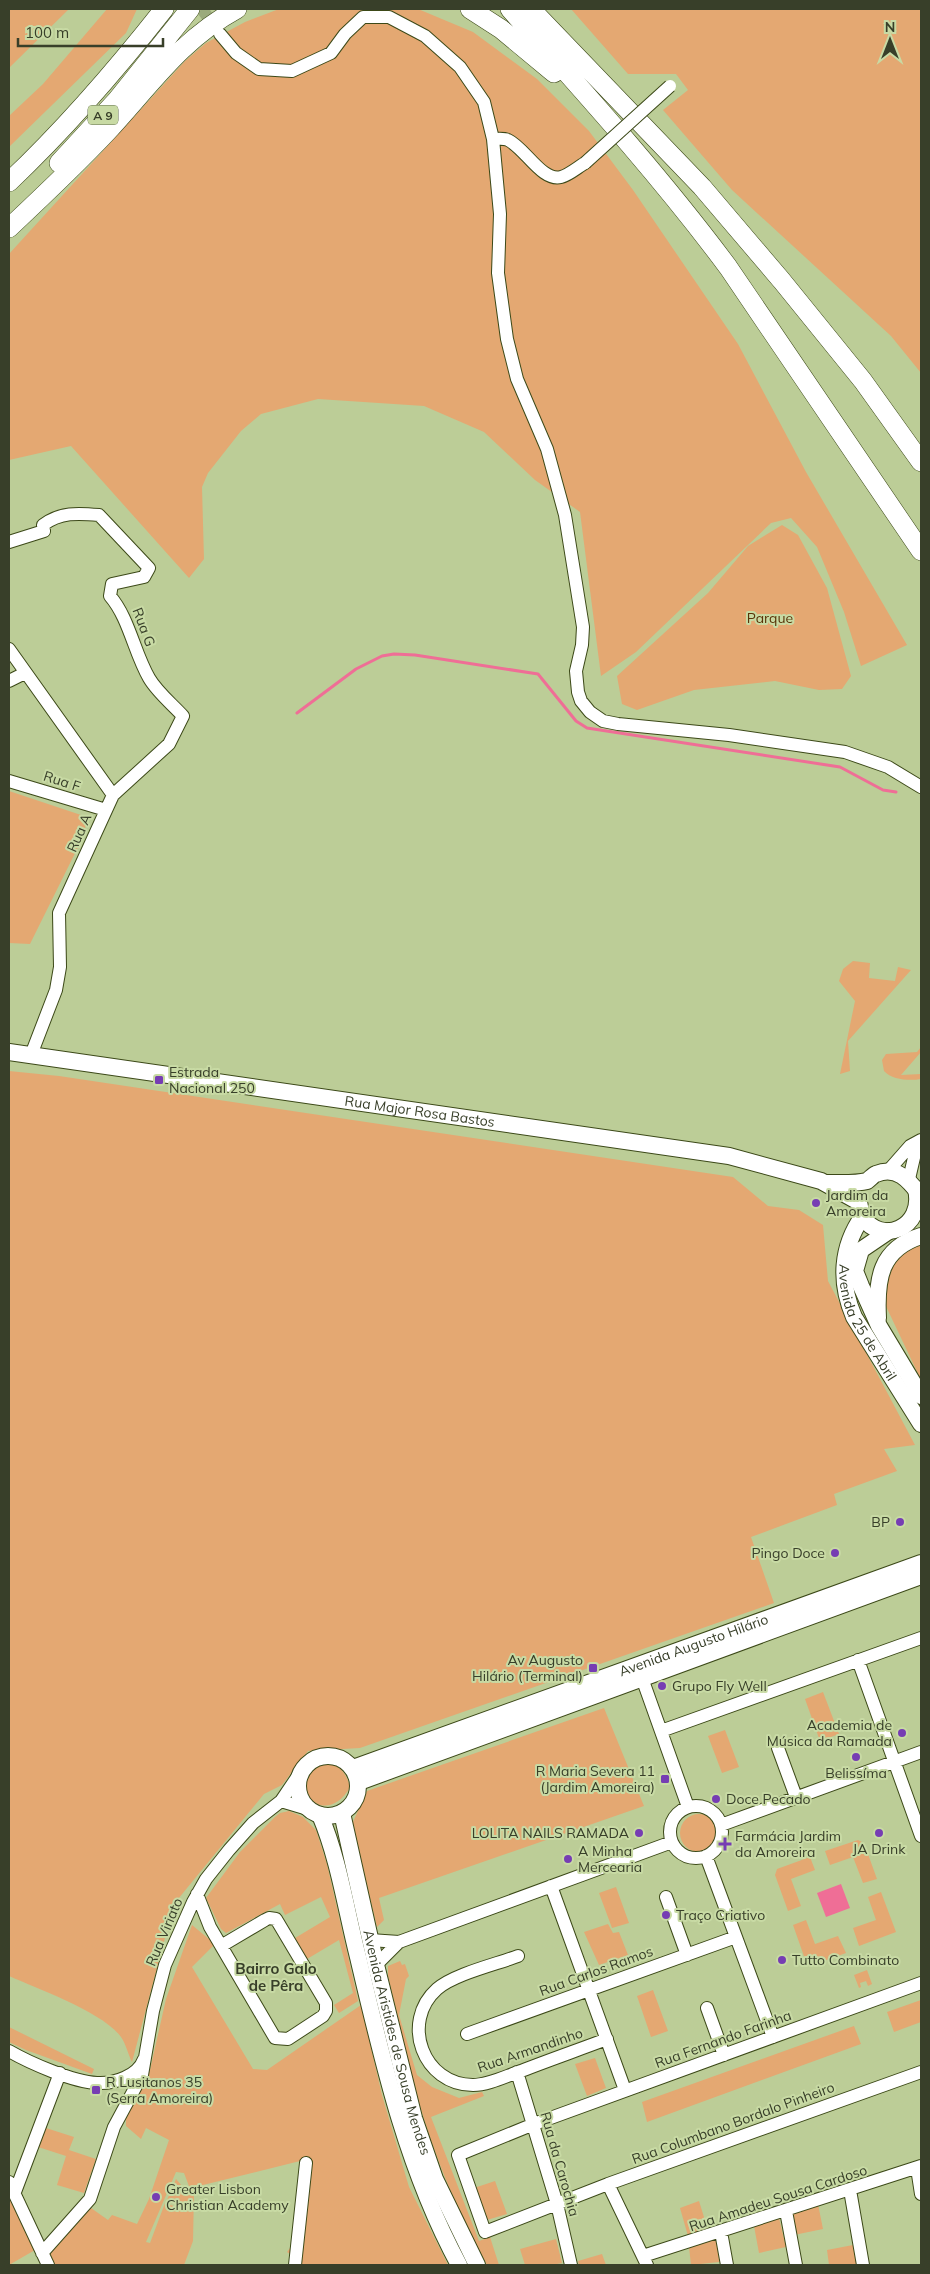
<svg xmlns="http://www.w3.org/2000/svg" width="930" height="2274" font-family="Mulish,sans-serif">
  <rect width="100%" height="100%" fill="#bccd97"/>
  <path fill="#e4a872" fill-rule="evenodd" d="M9,9H69L9,68Z
    M107,9H137L126,33L9,147V116L43,84Z
    M279,9H418L473,32L537,79L589,131L633,190L738,344L806,472L907,645L861,666L844,612L817,547L791,518L771,523L636,652L601,676L580,512L535,480L484,432L424,406L318,399L261,414L241,431L208,473L202,487L204,559L189,578L71,446L9,460V254L185,61L206,43L245,22Z
    M571,9H921V373L891,336L732,190L663,110L688,90L676,74H628Z
    M782,525L798,535L827,588L851,676L842,689L819,690L775,681L694,690L637,710L622,704L617,676L708,593L748,546Z
    M9,791L87,817L84,835L30,944L9,943Z
    M853,961L870,963L869,978L895,981L898,967L911,970L848,1041L850,1071L840,1074L855,1001L839,981L843,969Z
    M921,1047V1052L901,1075L921,1074V1079C910,1081 892,1080 884,1071L882,1060L886,1054L917,1052Z
    M9,1071L59,1076L733,1177L768,1206L799,1210L823,1225L828,1281L915,1445L884,1449L897,1471L834,1494L837,1505L751,1537L774,1603L360,1748L308,1751L282,1785L264,1794L174,1904L132,2062C128,2054 126,2044 121,2037C103,2012 38,1989 9,1976Z
    M921,1241V1380L883,1300L890,1267L908,1247Z
    M823,1692L839,1734L820,1741L805,1699Z
    M604,1708L644,1806L379,1898L384,1920L377,1927L352,1824L367,1791Z
    M725,1730L739,1767L722,1773L708,1736Z
    M321,1762C338,1763 346,1771 350,1787C334,1817 301,1809 306,1774Z
    M289,1811L303,1817L316,1830L327,1864L358,2001L339,2013L334,2005L353,1993L339,1940L307,1959L295,1938L330,1917L321,1897L285,1915L280,1904L226,1933L221,1929L206,1898L240,1852L275,1817L280,1813Z
    M680 1833a19 19 0 1 1 38 0a19 19 0 1 1-38 0Z
    M858,1840L864,1843L877,1879L863,1883L853,1857L830,1865L825,1851Z
    M810,1857L815,1870L791,1879L801,1906L788,1911L775,1875L777,1869Z
    M616,1887L629,1923L612,1928L599,1893Z
    M881,1892L896,1932L859,1946L853,1928L876,1920L868,1897Z
    M806,1920L815,1944L838,1936L846,1953L813,1965L806,1962L793,1925Z
    M608,1924L613,1933L619,1932L628,1955L599,1965L584,1932Z
    M192,1925L215,1944L192,1967L253,2069L267,2070L361,2005L382,2095L409,2187L448,2265H291L293,2256L287,2252L293,2244L300,2161L203,2185L194,2193L193,2241L184,2265H54L48,2254L91,2208L108,2220L112,2215L137,2224L149,2199L169,2140L146,2128L141,2139L126,2126V2118L150,2070L166,1999ZM176,2172L184,2173L192,2194L188,2193L176,2179L167,2200L190,2208L191,2212L165,2203L150,2243L146,2242Z
    M400,1961L402,1965L405,1964L409,1976L406,1979L399,2015L417,2075L432,2087L459,2098L482,2092L484,2096L431,2117L479,2241L490,2237L499,2265H487C458,2213 434,2156 418,2099C407,2058 398,2017 388,1976V1966Z
    M867,1970L872,1984L868,1986L866,1981L860,1983L861,1987L859,1988L854,1975Z
    M653,1990L668,2031L651,2037L637,1996Z
    M921,2000V2022L894,2032L887,2012Z
    M854,2026L861,2044L647,2122L642,2102Z
    M9,2027L94,2069L92,2074L26,2050L9,2042Z
    M595,2058L606,2088L587,2096L575,2064Z
    M46,2128L74,2137L69,2150L96,2159L84,2193L57,2185L66,2156L38,2147Z
    M495,2181L507,2214L487,2220L474,2188Z
    M9,2191L35,2250L9,2265Z
    M699,2201L708,2230L688,2236L680,2208Z
    M818,2204L823,2229L794,2235L791,2212Z
    M779,2218L786,2247L759,2253L754,2226Z
    M556,2239L562,2263L552,2265H525L520,2249Z
    M713,2239L718,2243L719,2262L691,2265L689,2247Z
    M853,2245L859,2265H829L827,2250Z
    M602,2254L606,2265H579L578,2261Z"/>
  <path fill="#ef6e96" d="M841,1884L850,1908L826,1917L817,1893Z"/>
  <g fill="none" stroke-linecap="round" stroke-linejoin="round">
    <path stroke="#ef6e96" stroke-width="3" d="M297,713L356,669L382,656L394,654L415,655L538,674L576,721L587,728L840,767L883,790L896,792"/>
    <path stroke="#9baa7c" stroke-width="12" stroke-dasharray="12 6" stroke-linecap="butt" d="M202,9L217,30"/>
    <g stroke="#3c4918" stroke-width="14">
      <path id="minor" d="M220,34L236,53L259,69L292,71L331,53L345,34L363,17H389L425,36L460,67L484,102L493,139L497,182L500,214L498,273L507,339L517,379L547,449L565,515L583,627L582,645L576,671L578,692L581,701L590,712L603,721L618,724L729,735L845,752L888,767L921,787
        M493,139C498,139 504,138 508,140C525,148 542,182 561,177C569,175 578,167 585,163
        M9,542L44,531L43,525C60,512 78,513 99,515L149,568L144,577L112,584L110,596C129,618 134,652 149,678C157,692 172,704 183,716L169,744L113,795
        M9,649L113,795L59,913L60,967L56,990L31,1055
        M9,681L25,673
        M9,781L106,810
        M888,1171L910,1146L921,1140
        M909,1179L916,1149L921,1144
        M858,1660L921,1836
        M642,1678L688,1807
        M661,1731L921,1638
        M778,1748L796,1797
        M281,1801L311,1810
        M670 1832a26 26 0 1 1 52 0a26 26 0 1 1-52 0Z
        M721,1825L921,1752
        M706,1856L773,2037
        M551,1886L625,2090
        M197,1894L210,1927L275,2038L288,2039L323,2016L326,2011V2003L276,1919L269,1918L265,1920L221,1946
        M666,1897L687,1955
        M370,1940L399,1942L672,1842
        M518,1956C497,1964 454,1974 437,1989C400,2022 423,2085 473,2085C489,2085 506,2076 521,2071C549,2060 578,2050 607,2039
        M376,1965L399,1942
        M921,1983L534,2124L458,2155L485,2232L608,2184L921,2072
        M707,2008L724,2055
        M467,2034L736,1937
        M9,2051C30,2063 73,2082 97,2083C114,2084 138,2076 144,2059
        M517,2072L557,2204L571,2265
        M917,2168L921,2194
        M9,2182L48,2265
        M608,2184L647,2265
        M850,2190L863,2265
        M15,2192L60,2073
        M786,2211L796,2265
        M721,2232L727,2265
        M42,2253L90,2199L114,2127L142,2075L153,2011L165,1965L193,1902L206,1879L229,1850L253,1823L281,1801L302,1770
        M643,2256L921,2166
        M295,2265L306,2163"/>
    </g>
    <g stroke="#3c4918" stroke-width="18">
      <g id="major">
        <path id="s1" d="M9,1052L729,1156L821,1181L859,1202C860,1207 861,1213 863,1217C880,1245 925,1229 916,1189"/>
        <path d="M827,1183C839,1183 856,1184 867,1181C870,1179 873,1175 876,1174C898,1165 910,1182 921,1196"/>
        <path id="s2" d="M863,1216C841,1247 839,1282 854,1317L921,1424"/>
        <path d="M889,1231L861,1250L855,1271L861,1286L879,1326L921,1396"/>
        <path d="M878,1318C876,1279 880,1249 921,1236"/>
        <circle cx="328" cy="1786" r="30"/>
        <path id="s3" d="M353,1768L921,1563"/>
        <path d="M359,1782L921,1576"/>
        <path id="s4" d="M342,1813L376,1965L414,2118L435,2179L477,2265"/>
        <path d="M320,1815C339,1860 346,1910 358,1957C383,2063 407,2169 459,2265"/>
      </g>
    </g>
    <g stroke="#3c4918" stroke-width="20">
      <path id="highway" d="M470,9L501,29L554,73
        M510,9C585,93 661,177 728,267L921,551
        M531,9L702,187L782,281L863,381L921,462
        M59,163L117,100L190,9
        M9,182C65,129 116,70 164,9
        M9,228C42,197 76,165 107,132C150,86 180,40 237,9"/>
    </g>
    <use href="#minor" stroke="#fff" stroke-width="12"/>
    <use href="#major" stroke="#fff" stroke-width="16"/>
    <use href="#highway" stroke="#fff" stroke-width="19"/>
    <g stroke="#3c4918" stroke-width="14" stroke-linecap="butt">
      <path id="minor-bridge" d="M585,163L670,86"/>
    </g>
    <use href="#minor-bridge" stroke="#fff" stroke-width="12"/>
  </g>
  <g fill="#763db3" stroke="#c8daa4" stroke-width="2">
    <rect x="154" y="1075" width="10" height="10" rx="2.5"/>
    <circle cx="816" cy="1203" r="5"/>
    <circle cx="900" cy="1522" r="5"/>
    <circle cx="835" cy="1553" r="5"/>
    <rect x="588" y="1663" width="10" height="10" rx="2.5"/>
    <circle cx="662" cy="1686" r="5"/>
    <circle cx="902" cy="1733" r="5"/>
    <circle cx="856" cy="1757" r="5"/>
    <rect x="660" y="1774" width="10" height="10" rx="2.5"/>
    <circle cx="716" cy="1799" r="5"/>
    <circle cx="639" cy="1833" r="5"/>
    <circle cx="879" cy="1833" r="5"/>
    <path d="M722.5 1836.5h5v5h5v5h-5v5h-5v-5h-5v-5h5z"/>
    <circle cx="568" cy="1859" r="5"/>
    <circle cx="666" cy="1915" r="5"/>
    <circle cx="782" cy="1960" r="5"/>
    <rect x="91" y="2085" width="10" height="10" rx="2.5"/>
    <circle cx="156" cy="2197" r="5"/>
  </g>
  <g text-anchor="middle" dominant-baseline="central" stroke-width="4" stroke-linejoin="round" paint-order="stroke">
    <rect fill="#c8daa4" stroke="#636e4e" stroke-width="1" x="88" y="105.5" width="30" height="19" rx="4"/>
    <g font-size="12" font-weight="bold" fill="#383f29">
      <text x="103" y="115">A 9</text>
    </g>
    <g font-size="14" fill="#593308" stroke="#c8daa4">
      <text x="770" y="618">Parque</text>
    </g>
    <g font-size="14" fill="#383f29" stroke="#c8daa4">
      <text transform="translate(144 627) rotate(69)">Rua G</text>
      <text transform="translate(62 781) rotate(18)">Rua F</text>
      <text transform="translate(79 833) rotate(-66)">Rua A</text>
      <text stroke="none"><textPath href="#s1" startOffset="415">Rua Major Rosa Bastos</textPath></text>
      <text stroke="none"><textPath href="#s2" startOffset="116">Avenida 25 de Abril</textPath></text>
      <text stroke="none"><textPath href="#s3" startOffset="362">Avenida Augusto Hilário</textPath></text>
      <text transform="translate(164 1932) rotate(-67)">Rua Viriato</text>
      <text transform="translate(596 1971) rotate(-20)">Rua Carlos Ramos</text>
      <text transform="translate(723 2039) rotate(-20)">Rua Fernando Farinha</text>
      <text stroke="none"><textPath href="#s4" startOffset="236">Avenida Aristides de Sousa Mendes</textPath></text>
      <text transform="translate(530 2050) rotate(-19)">Rua Armandinho</text>
      <text transform="translate(733 2123) rotate(-20)">Rua Columbano Bordalo Pinheiro</text>
      <text transform="translate(560 2164) rotate(74)">Rua da Carochia</text>
      <text transform="translate(778 2198) rotate(-18)">Rua Amadeu Sousa Cardoso</text>
    </g>
    <g font-size="14" fill="#383f29" stroke="#c8daa4" text-anchor="start">
      <text x="169" y="1072">Estrada<tspan x="169" dy="16">Nacional 250</tspan></text>
      <text x="826" y="1195">Jardim da<tspan x="826" dy="16">Amoreira</tspan></text>
      <text x="890" y="1522" text-anchor="end">BP</text>
      <text x="825" y="1553" text-anchor="end">Pingo Doce</text>
      <text x="583" y="1660" text-anchor="end">Av Augusto<tspan x="583" dy="16">Hilário (Terminal)</tspan></text>
      <text x="672" y="1686">Grupo Fly Well</text>
      <text x="892" y="1725" text-anchor="end">Academia de<tspan x="892" dy="16">Música da Ramada</tspan></text>
      <text x="655" y="1771" text-anchor="end">R Maria Severa 11<tspan x="655" dy="16">(Jardim Amoreira)</tspan></text>
      <text x="856" y="1773" text-anchor="middle">Belissíma</text>
      <text x="726" y="1799">Doce Pecado</text>
      <text x="629" y="1833" text-anchor="end">LOLITA NAILS RAMADA</text>
      <text x="735" y="1836">Farmácia Jardim<tspan x="735" dy="16">da Amoreira</tspan></text>
      <text x="879" y="1849" text-anchor="middle">JA Drink</text>
      <text x="578" y="1851">A Minha<tspan x="578" dy="16">Mercearia</tspan></text>
      <text x="676" y="1915">Traço Criativo</text>
      <text x="792" y="1960">Tutto Combinato</text>
      <text x="106" y="2082">R Lusitanos 35<tspan x="106" dy="16">(Serra Amoreira)</tspan></text>
      <text x="166" y="2189">Greater Lisbon<tspan x="166" dy="16">Christian Academy</tspan></text>
    </g>
    <g font-size="15" font-weight="bold" fill="#383f29" stroke="#c8daa4">
      <text x="276" y="1968">Bairro Galo<tspan x="276" dy="17">de Pêra</tspan></text>
    </g>
  </g>
  <rect width="930" height="2274" fill="none" stroke="#383f29" stroke-width="20"/>
  <g transform="translate(890 40)" stroke="#c8daa4" stroke-width="4" paint-order="stroke">
  <path d="M0-4L9 19L0 12L-9 19Z" fill="#383f29"/>
  <text y="-8" font-size="14" font-weight="bold" text-anchor="middle" fill="#383f29">N</text>
  </g>
  <path d="M18 38v8h145v-8" fill="none" stroke="#383f29" stroke-width="2.5"/>
  <text x="25" y="38" font-size="15" fill="#383f29" stroke="#c8daa4" stroke-width="4" paint-order="stroke">100 m</text>
</svg>
